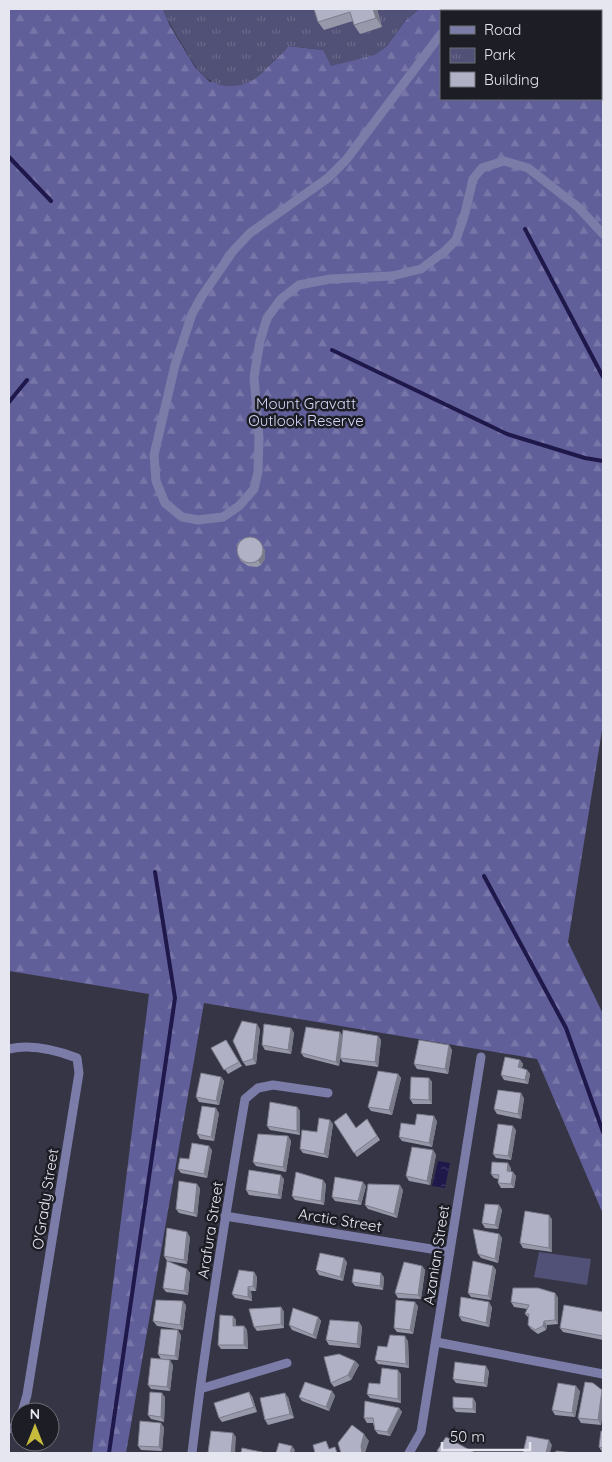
<svg xmlns="http://www.w3.org/2000/svg" width="612" height="1462" font-family="Quicksand,sans-serif">
  <defs>
    <pattern id="forest-firs" width="22" height="20" patternUnits="userSpaceOnUse" patternTransform="scale(1.25)"><rect width="22" height="20" fill="#615f99"/><path d="M5 1l3.5 6h-7zM16 11l3.5 6h-7z" fill="#7876a8"/></pattern>
    <pattern id="park-tufts" width="24" height="20" patternUnits="userSpaceOnUse" patternTransform="scale(1.25)"><rect width="24" height="20" fill="#515076"/><path d="M3 7l-1-3M5 7V3M7 7l1-3M15 17l-1-3M17 17v-4M19 17l1-3" fill="none" stroke="#6a698a"/></pattern>
    <pattern id="water-ripples" width="26" height="14" patternUnits="userSpaceOnUse" patternTransform="scale(1.25)"><rect width="26" height="14" fill="#1f184b"/><path d="M2 4q2-2 4 0t4 0M15 11q2-2 4 0t4 0" fill="none" stroke="#3f3a65"/></pattern>
  </defs>
  <rect width="100%" height="100%" fill="#353545"/>
  <path fill="url(#forest-firs)" fill-rule="evenodd" d="M9,9H163L170,26L195,67L210,82L262,73C270,63 280,57 288,46L324,50L386,47L405,21L419,9H603V724L568,942L603,1014V1214L537,1059L204,1003L126,1453H92L149,994L9,971ZM441,11H601V99H441Z"/>
  <path fill="url(#park-tufts)" d="M163,9H419L405,21L386,47L375,55L331,66L323,50L288,46C281,57 277,57 269,65C266,67 264,71 261,74C254,81 244,85 234,86C207,88 195,67 183,46C176,34 168,22 163,9Z"/>
  <path fill="#515076" d="M539,1252L591,1259L587,1285L534,1277Z"/>
  <path fill="url(#water-ripples)" d="M438,1161L450,1163L445,1188L432,1186Z"/>
  <g fill="none" stroke-linecap="round" stroke-linejoin="round">
    <path stroke="#1f184b" stroke-width="4" d="M9,157L51,201
      M525,229L603,377
      M332,350L507,434L585,458L603,461
      M9,402L27,380
      M484,876L566,1028L603,1132
      M109,1453L175,998L155,872"/>
    <path stroke="#7c7ca9" stroke-width="9" d="M454,11L455,9
      M441,34L346,160L328,178L250,233L233,251L202,296L192,314L175,365L154,455L156,481L165,503L182,517L198,520L223,517L239,506L254,489L258,472L259,438L254,377L260,341L267,318L281,299L299,285L330,279L392,276L421,269L445,251L456,240L465,213L473,179L482,168L504,161L528,168L578,207L603,234
      M9,1049C30,1044 56,1050 77,1058L79,1073L27,1395L22,1412
      M225,1216L450,1252
      M436,1342L603,1374
      M200,1389L287,1363
      M9,1429L13,1428L20,1416
      M192,1453C206,1335 225,1217 245,1099L258,1088L273,1085L328,1093
      M409,1453L421,1432L481,1057"/>
  </g>
  <path fill="#9798a9" d="M314,9H377L382,27L360,34L354,25L353,21L324,30L318,22Z
    M265,550V558L261,565L257,567L248,566L241,561L238,556Z
    M291,1028L294,1033L291,1054L265,1050L262,1045Z
    M260,1029L256,1064L246,1066L243,1062Z
    M343,1035L378,1036L381,1040L378,1067L343,1062L340,1058L341,1049L339,1066L304,1057L301,1053Z
    M226,1040L242,1066L228,1074L211,1048Z
    M449,1045L452,1050L448,1074L417,1069L414,1064Z
    M520,1060L523,1064L522,1068L527,1070L530,1074L528,1084L504,1080L501,1075Z
    M398,1074L401,1078L392,1115L371,1111L368,1107Z
    M221,1077L224,1081L219,1105L199,1102L196,1097Z
    M429,1078L432,1082V1104H413L410,1099Z
    M524,1098L521,1119L497,1114L494,1109Z
    M297,1107L300,1111V1135L270,1130L267,1126Z
    M219,1113L214,1141L200,1139L197,1134Z
    M367,1119L380,1140L357,1157L334,1122L356,1128Z
    M437,1121L432,1147L402,1141L399,1137L415,1125Z
    M333,1124L328,1158L303,1153L300,1149L317,1132Z
    M516,1130L511,1160L496,1158L493,1154Z
    M288,1136L291,1141L286,1172L256,1166L253,1162Z
    M212,1150L207,1178L181,1173L178,1169L189,1159Z
    M433,1150L436,1155L430,1185L409,1181L406,1176Z
    M511,1168V1171L516,1176L514,1188H501L498,1183V1179L494,1178L491,1174Z
    M284,1179L281,1199L249,1195L246,1190Z
    M326,1184L324,1205L295,1200L292,1196Z
    M366,1186L361,1205L335,1201L332,1197Z
    M200,1188L197,1217L179,1213L176,1209Z
    M403,1190L397,1218L368,1209L365,1205Z
    M499,1205L502,1210L498,1229L485,1228L482,1223Z
    M552,1219V1252L523,1248L520,1243Z
    M499,1234L502,1238L498,1263L481,1258L478,1254Z
    M190,1237L187,1264L167,1261L164,1256Z
    M347,1262L343,1281L319,1275L316,1270Z
    M422,1266L425,1270L421,1299L398,1298L395,1293Z
    M493,1266L496,1270L491,1300L471,1297L468,1293Z
    M187,1269L190,1273L188,1295L166,1292L163,1288Z
    M254,1272L257,1277L256,1291H251L252,1301L235,1298L232,1294Z
    M384,1277L383,1290L355,1286L352,1282Z
    M555,1293L558,1298V1324L547,1325L546,1330L538,1334L531,1329L528,1325L529,1318L525,1314L527,1309L514,1307L511,1302Z
    M186,1305L183,1330L157,1326L153,1321Z
    M418,1306L413,1334L397,1332L394,1328Z
    M281,1307L284,1312V1328L257,1331L254,1327Z
    M492,1307L489,1327L462,1321L459,1316Z
    M603,1312V1340L563,1332L560,1328Z
    M233,1316L236,1320V1326H244L247,1330L248,1349H221L218,1345Z
    M318,1317L321,1321L316,1339L292,1330L289,1325Z
    M359,1322L362,1327L360,1348L329,1345L326,1340Z
    M181,1335L178,1360L161,1359L158,1354Z
    M408,1341L409,1368L378,1364L375,1360L387,1347Z
    M355,1361L359,1365L351,1380L334,1387L331,1383Z
    M173,1365L170,1391L151,1389L148,1385Z
    M489,1371L487,1387L456,1383L453,1379Z
    M401,1374V1403L370,1398L367,1394L380,1384Z
    M602,1390L603,1391V1408L601,1425L581,1423L578,1418Z
    M332,1391L335,1396L329,1411L302,1401L299,1397Z
    M580,1391L575,1417L555,1415L552,1410Z
    M252,1396L257,1412L222,1422L219,1418Z
    M165,1397L164,1422L151,1419L148,1415Z
    M288,1397L294,1418L268,1425L265,1420Z
    M473,1398L476,1403V1413L456,1412L453,1408Z
    M399,1408L402,1412L390,1436L378,1434L375,1430L373,1423H367L364,1418Z
    M164,1427L162,1451L141,1450L138,1446Z
    M603,1431V1452H602L599,1447Z"/>
  <path fill="#7b7c8a" d="M373,9H377L382,27L376,18Z
    M262,545L265,550V558L261,565L258,560Z
    M257,1024L260,1029L256,1064L253,1059Z
    M291,1028L294,1033L291,1054L288,1050Z
    M340,1032L343,1036L339,1066L336,1062Z
    M378,1036L381,1040L378,1067L375,1062Z
    M449,1045L452,1050L448,1074L445,1069Z
    M520,1060L523,1064L521,1072L518,1067Z
    M527,1070L530,1074L528,1084L525,1080Z
    M398,1074L401,1078L392,1115L389,1110Z
    M221,1077L224,1081L219,1105L216,1101Z
    M429,1078L432,1082V1104L429,1100Z
    M521,1093L524,1098L521,1119L518,1114Z
    M297,1107L300,1111V1135L297,1131Z
    M216,1108L219,1113L214,1141L211,1137Z
    M434,1116L437,1121L432,1147L429,1143Z
    M330,1120L333,1124L328,1158L324,1154Z
    M513,1126L516,1130L511,1160L508,1156Z
    M288,1136L291,1141L286,1172L283,1167Z
    M209,1146L212,1150L207,1178L204,1174Z
    M433,1150L436,1155L430,1185L427,1181Z
    M508,1163L511,1168L510,1175L507,1171Z
    M513,1172L516,1176L514,1188L511,1184Z
    M281,1175L284,1179L281,1199L278,1195Z
    M323,1180L326,1184L324,1205L321,1201Z
    M363,1182L366,1186L361,1205L358,1201Z
    M197,1184L200,1188L197,1217L194,1213Z
    M400,1185L403,1190L397,1218L394,1214Z
    M499,1205L502,1210L498,1229L495,1225Z
    M549,1215L552,1219V1252L549,1248Z
    M187,1232L190,1237L187,1264L184,1260Z
    M499,1234L502,1238L498,1263L495,1259Z
    M344,1258L347,1262L343,1281L340,1277Z
    M422,1266L425,1270L421,1299L418,1295Z
    M493,1266L496,1270L491,1300L488,1296Z
    M187,1269L190,1273L188,1295L184,1291Z
    M254,1272L257,1277L256,1291L253,1286Z
    M381,1273L384,1277L383,1290L380,1286Z
    M248,1287L251,1291L252,1301L248,1297Z
    M555,1293L558,1298V1324L555,1320Z
    M183,1301L186,1305L183,1330L180,1325Z
    M415,1302L418,1306L413,1334L410,1330Z
    M489,1302L492,1307L489,1327L486,1323Z
    M281,1307L284,1312V1328L281,1324Z
    M233,1316L236,1320V1331L233,1326Z
    M318,1317L321,1321L316,1339L313,1335Z
    M544,1321L547,1325L546,1330L543,1326Z
    M359,1322L362,1327L360,1348L357,1344Z
    M244,1326L247,1330L248,1349L244,1345Z
    M178,1330L181,1335L178,1360L175,1356Z
    M405,1336L408,1341L409,1368L406,1364Z
    M170,1360L173,1365L170,1391L167,1387Z
    M355,1361L359,1365L351,1380L348,1375Z
    M486,1366L489,1371L487,1387L484,1383Z
    M398,1370L401,1374V1403L398,1399Z
    M576,1386L580,1391L575,1417L572,1413Z
    M602,1390L603,1391V1408L601,1425L598,1420Z
    M332,1391L335,1396L329,1411L326,1407Z
    M249,1392L252,1396L257,1412L254,1407Z
    M162,1393L165,1397L164,1422L161,1417Z
    M285,1393L288,1397L294,1418L290,1414Z
    M473,1398L476,1403V1413L473,1409Z
    M399,1408L402,1412L390,1436L387,1432Z
    M161,1423L164,1427L162,1451L159,1447Z
    M233,1433L236,1437L235,1453H231Z
    M364,1434L369,1441L365,1453H362L361,1446Z
    M549,1440L552,1445L550,1453H546Z
    M292,1446L295,1450L294,1453H290Z"/>
  <path fill="#b0b1c5" stroke="#7b7c8a" d="M314,9H373L376,18L354,25L350,12L318,22Z
    M237 550a13 13 0 1 1 26 0a13 13 0 1 1-26 0Z
    M242,1021L257,1024L253,1059L243,1062L233,1041Z
    M264,1024L291,1028L288,1050L262,1045Z
    M306,1027L340,1032L336,1062L301,1053Z
    M343,1030L378,1036L375,1062L340,1058Z
    M226,1040L239,1062L224,1070L211,1048Z
    M419,1040L449,1045L445,1069L414,1064Z
    M505,1057L520,1060L518,1067L527,1070L525,1080L501,1075Z
    M378,1071L398,1074L389,1110L368,1107Z
    M201,1073L221,1077L216,1101L196,1097Z
    M411,1077L429,1078V1100L410,1099Z
    M498,1090L521,1093L518,1114L494,1109Z
    M270,1102L297,1107V1131L267,1126Z
    M202,1106L216,1108L211,1137L197,1134Z
    M346,1113L356,1128L367,1119L377,1136L354,1153L334,1122Z
    M417,1114L434,1116L429,1143L399,1137L401,1123L415,1125Z
    M319,1118L330,1120L324,1154L300,1149L302,1130L317,1132Z
    M498,1124L513,1126L508,1156L493,1154Z
    M258,1134L288,1136L283,1167L253,1162Z
    M192,1143L209,1146L204,1174L178,1169L180,1158L189,1159Z
    M412,1147L433,1150L427,1181L406,1176Z
    M492,1162L508,1163L507,1171L513,1172L511,1184L498,1183L499,1175L491,1174Z
    M249,1170L281,1175L278,1195L246,1190Z
    M296,1172L323,1180L321,1201L292,1196Z
    M335,1177L363,1182L358,1201L332,1197Z
    M179,1181L197,1184L194,1213L176,1209Z
    M368,1184L400,1185L394,1214L365,1205Z
    M485,1204L499,1205L495,1225L482,1223Z
    M525,1211L549,1215V1248L520,1243Z
    M167,1228L187,1232L184,1260L164,1256Z
    M473,1229L499,1234L495,1259L478,1254Z
    M320,1253L344,1258L340,1277L316,1270Z
    M167,1261L187,1269L184,1291L163,1288Z
    M473,1261L493,1266L488,1296L468,1293Z
    M404,1262L422,1266L418,1295L395,1293Z
    M354,1269L381,1273L380,1286L352,1282Z
    M239,1270L254,1272L253,1286L248,1287V1297L232,1294Z
    M513,1288H538L555,1293V1320L544,1321L543,1326L535,1330L528,1325L529,1314H525L529,1305L511,1302Z
    M461,1297L489,1302L486,1323L459,1316Z
    M156,1300L183,1301L180,1325L153,1321Z
    M396,1300L415,1302L410,1330L394,1328Z
    M564,1305L603,1312V1336L560,1328Z
    M281,1307V1324L254,1327L249,1309Z
    M293,1308L318,1317L313,1335L289,1325Z
    M220,1315L233,1316V1326H244V1345H218Z
    M330,1320L359,1322L357,1344L326,1340Z
    M161,1329L178,1330L175,1356L158,1354Z
    M390,1335L405,1336L406,1364L375,1360L378,1346L387,1347Z
    M339,1354L355,1361L348,1375L331,1383L324,1357Z
    M151,1358L170,1360L167,1387L148,1385Z
    M455,1362L486,1366L484,1383L453,1379Z
    M382,1368L398,1370V1399L367,1394L369,1383L380,1384Z
    M305,1382L332,1391L326,1407L299,1397Z
    M585,1382L593,1383L602,1390L598,1420L578,1418Z
    M558,1383L576,1386L572,1413L552,1410Z
    M150,1392L162,1393L161,1417L148,1415Z
    M249,1392L254,1407L219,1418L214,1403Z
    M285,1393L290,1414L265,1420L260,1398Z
    M453,1397L473,1398V1409L453,1408Z
    M365,1401L399,1408L387,1432L375,1430L373,1418H364Z
    M140,1421L161,1423L159,1447L138,1446Z
    M352,1425L364,1434L361,1446L362,1453H341L338,1443Z
    M211,1431L233,1433L231,1453H208Z
    M601,1431H603V1448L599,1447Z
    M527,1436L549,1440L546,1453H523Z
    M446,1437L475,1453H441L437,1451Z
    M326,1441L329,1449L335,1447L337,1453H315L313,1445Z
    M279,1443L292,1446L290,1453H276Z
    M242,1448L266,1453H241Z
    M556,1451L573,1453H556Z"/>
  <g text-anchor="middle" dominant-baseline="central" stroke-width="5" stroke-linejoin="round" paint-order="stroke">
    <g font-size="15" fill="#d6d7fb" stroke="#1d1e25">
      <text x="306" y="403">Mount Gravatt<tspan x="306" dy="17">Outlook Reserve</tspan></text>
    </g>
    <g font-size="15" fill="#e5e6f0" stroke="#1d1e25">
      <text transform="translate(45 1199) rotate(-81)">O'Grady Street</text>
      <text transform="translate(340 1220) rotate(9)">Arctic Street</text>
      <text transform="translate(210 1230) rotate(-81)">Arafura Street</text>
      <text transform="translate(436 1255) rotate(-81)">Azanian Street</text>
    </g>
  </g>
  <rect width="612" height="1462" fill="none" stroke="#e5e6f0" stroke-width="20"/>
  <rect x="440" y="10" width="162" height="90" fill="#1d1e25" stroke="#6d6e76"/>
  <rect x="450" y="26" width="25" height="8" fill="#7c7ca9" stroke="#6d6e76"/>
  <text x="484" y="35" font-size="15" fill="#e5e6f0">Road</text>
  <rect x="450" y="48" width="25" height="15" fill="url(#park-tufts)" stroke="#6d6e76"/>
  <text x="484" y="60" font-size="15" fill="#e5e6f0">Park</text>
  <rect x="450" y="72" width="25" height="15" fill="#b0b1c5" stroke="#6d6e76"/>
  <text x="484" y="85" font-size="15" fill="#e5e6f0">Building</text>
  <g transform="translate(35 1427)"><circle r="24" fill="#1d1e25" stroke="#6d6e76"/>
  <path d="M0-4L9 19L0 12L-9 19Z" fill="#c7bb3c"/>
  <text y="-8" font-size="14" font-weight="bold" text-anchor="middle" fill="#e5e6f0">N</text>
  </g>
  <path d="M442 1442v8h88v-8" fill="none" stroke="#e5e6f0" stroke-width="2.5"/>
  <text x="450" y="1442" font-size="15" fill="#e5e6f0" stroke="#1d1e25" stroke-width="4" paint-order="stroke">50 m</text>
</svg>
